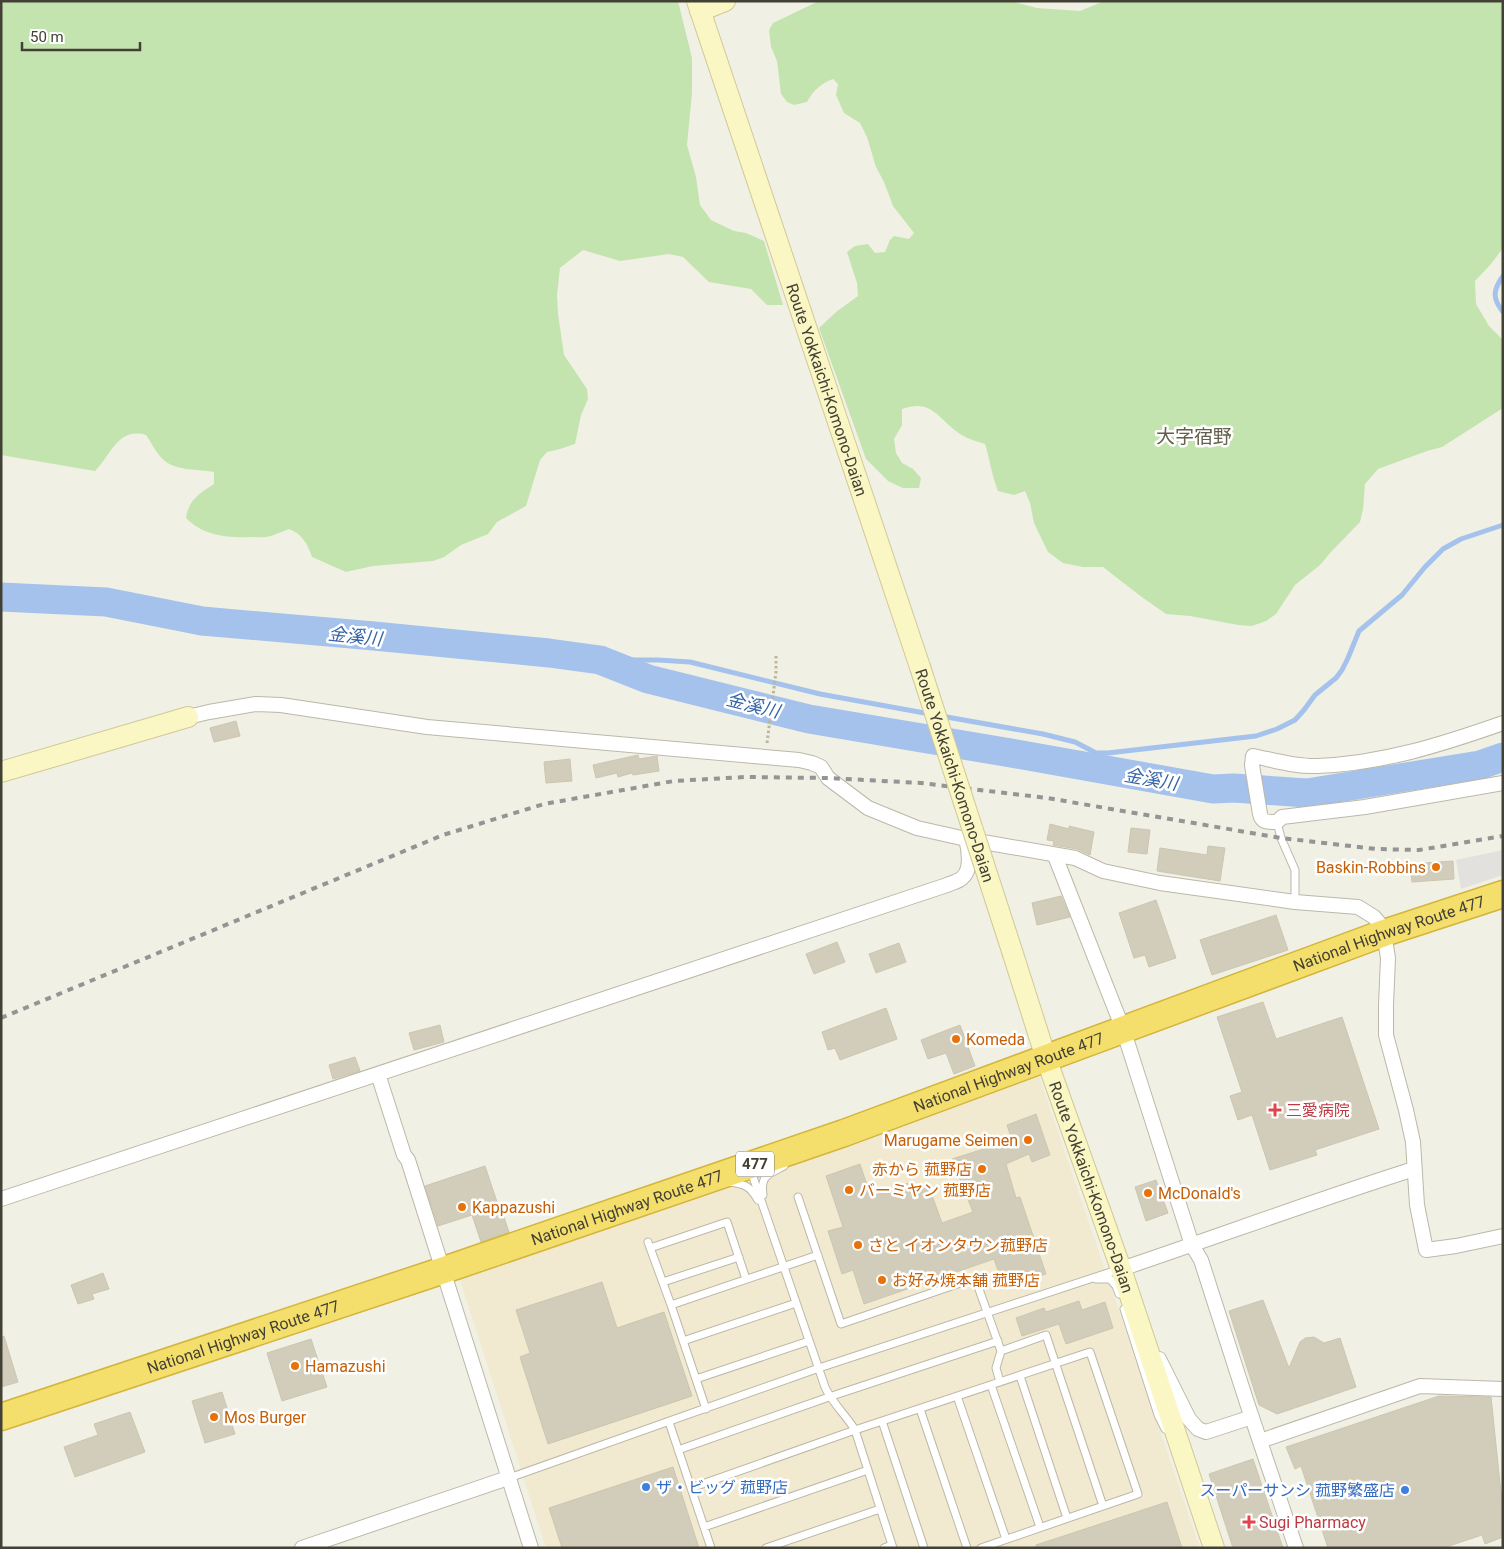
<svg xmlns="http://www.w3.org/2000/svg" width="1504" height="1549" font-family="Roboto,'Noto Sans JP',sans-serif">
  <rect width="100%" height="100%" fill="#f1f0e5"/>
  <path fill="#f2ead0" d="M1038,1073L1200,1548H546L459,1277Z"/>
  <path fill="#c3e4af" d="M1,1H678L692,58V93L687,145L696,177L700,205L711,220L734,231L746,233L764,241L783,305H767L751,289L709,282L683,257L669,254L620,261L583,250L560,268L557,295L558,314L564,355L587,389L588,399L581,415L575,444L560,449L547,452L540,460L526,506L497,522L488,534L461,545L444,557L433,561L373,566L346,572L312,557C307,543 302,534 289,529C283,531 277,534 271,536C265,538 258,537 251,537C229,538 203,536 186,518C189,499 199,494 214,484V472C199,469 177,471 165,461C156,454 152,443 146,435C118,427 111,455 95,471L1,455Z
    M819,1H1010L1037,8L1080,11L1104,1H1503V248L1491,264L1475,281L1476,304L1489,326L1503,340V408L1442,447L1427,451L1378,469L1365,484L1363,509L1360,522L1330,553L1320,565L1295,585L1276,614L1266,621L1252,626L1238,625L1190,616L1166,614L1139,595L1103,567H1083L1063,563L1048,552L1034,523L1030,503L1025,491L1014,495L998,491C992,476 990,460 985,444C976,441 964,438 956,431C936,415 930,399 902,409V425L894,439L896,453L902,463L913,469L921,478L919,488H903L888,481L866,459L819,328L836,312L858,296L857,283L847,252L855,246L868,244L875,253L885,252L890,240L894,236L909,239L914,233L893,206L884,182L876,167L867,137L860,123L844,113L836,95L838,84L833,79C821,83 813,91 807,102L794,105L787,102L781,94L777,61L771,47L769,30L773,23Z"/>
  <path fill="#e2e1dd" d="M1503,850V875L1461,889L1456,860Z"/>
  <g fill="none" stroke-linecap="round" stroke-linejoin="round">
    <path stroke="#a4c2eb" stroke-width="5" d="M1503,276C1493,290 1492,298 1503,312
      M600,660H658L690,662L820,694L930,714
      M941,716L1043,734L1075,742L1096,753H1108L1256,736L1277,729L1295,720L1304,710L1315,695L1336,678L1342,670L1348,658L1359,631L1402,595L1425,567L1443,549L1461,539L1503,525"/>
    <path stroke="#a4c2eb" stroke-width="29" d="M1,597L106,602L202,621L374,636L549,653L600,660L648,679L809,719L1011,753L1213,789L1234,788L1307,793L1480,765L1503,757"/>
  </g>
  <path fill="#d2cdbb" stroke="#ccc6af" d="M236,721L240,736L214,742L210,728Z
    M638,755L639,759L657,756L659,771L633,775L632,773L618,777L617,773L596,778L593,765Z
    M570,759L572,781L546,783L544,762Z
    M1050,824L1069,829V826L1094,832L1090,855L1077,849L1053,845L1054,841L1047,840Z
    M1131,828L1150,830L1147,854L1128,852Z
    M1208,846L1225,848L1220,881L1157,871L1160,848L1207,855Z
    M1453,861L1454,879L1412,882L1410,864Z
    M1061,896L1070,917L1037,925L1032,903Z
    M1156,900L1176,958L1149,967L1145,955L1134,958L1119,913Z
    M1276,915L1288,950L1212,975L1200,940Z
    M837,942L845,962L814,974L806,954Z
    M899,943L906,962L876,973L869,954Z
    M1263,1002L1276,1039L1342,1017L1379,1129L1315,1150L1317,1155L1270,1170L1252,1115L1238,1120L1230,1096L1242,1092L1217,1017Z
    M886,1008L897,1039L840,1060L835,1048L828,1050L822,1032Z
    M440,1025L444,1042L414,1050L409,1033Z
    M960,1025L975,1066L954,1074L946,1053L928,1059L921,1040Z
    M355,1057L360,1071L333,1079L329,1065Z
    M1036,1114L1050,1155L1032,1162L1029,1154L1006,1164L1016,1198L1020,1197L1046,1274L1004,1288L994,1259L864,1304L853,1270L842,1274L828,1231L843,1227L826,1176L860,1164L871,1197L911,1182L915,1192L929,1187L942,1223L973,1212L952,1159L1012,1140L1007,1125Z
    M485,1166L501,1214H503L509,1232L481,1242L472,1215L438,1226L425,1186Z
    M1156,1180L1168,1213L1146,1221L1135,1187Z
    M103,1273L109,1289L92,1294L94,1299L78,1304L71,1285Z
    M602,1282L617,1328L664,1312L692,1396L548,1444L520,1357L530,1353L516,1310Z
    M1263,1300L1289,1368L1300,1342L1305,1338L1314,1337L1324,1343L1340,1338L1356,1387L1277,1414L1259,1405L1229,1311Z
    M1079,1301L1082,1310L1105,1302L1113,1328L1066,1344L1059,1324L1022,1336L1016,1318L1044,1308L1046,1312Z
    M4,1336L18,1382L1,1387V1337Z
    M311,1339L327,1387L282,1401L267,1353Z
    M222,1392L235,1434L205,1443L192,1401Z
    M1439,1396L1491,1397L1503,1512V1537L1485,1544L1482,1535L1443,1548H1328L1301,1466L1295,1469L1286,1447Z
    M130,1412L145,1452L75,1477L64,1447L98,1435L94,1424Z
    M1253,1459L1283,1548H1233L1209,1474Z
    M673,1467L699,1548H562L549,1508Z
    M1167,1502L1182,1548H1036V1545Z"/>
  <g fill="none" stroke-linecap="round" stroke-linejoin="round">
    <g stroke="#bcb8a8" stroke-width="9">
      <path id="lane" d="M1277,822L1281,838L1295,870V902
        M751,1171L825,1387C832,1403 846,1415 855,1430L893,1548
        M729,1182C745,1184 750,1186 758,1200
        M763,1195C760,1175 769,1174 784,1166
        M798,1197L841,1324L975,1278L1001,1351L1046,1335L1103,1506
        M648,1242L671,1305L706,1409
        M650,1248L727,1222L746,1279
        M1096,1279H1110L1116,1286L1119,1294
        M663,1282L739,1257
        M671,1305L818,1255
        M1124,1309L1158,1415L1165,1429
        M683,1341L796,1303
        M1020,1376L1067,1518
        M696,1379L809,1341
        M1000,1382L996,1368L1001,1351
        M991,1385L1040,1527
        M957,1396L1006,1539
        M920,1409L967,1548
        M882,1421L924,1548
        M669,1422L711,1548
        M678,1450L829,1397L998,1341
        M509,1478L819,1368L1120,1269
        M691,1488L855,1430L1090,1352L1138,1494L981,1548
        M704,1527L868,1470
        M766,1548L880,1509
        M884,1548L892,1545"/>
    </g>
    <g stroke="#bcb8a8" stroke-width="16">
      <path id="street" d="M188,717L209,712L256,704L281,705L427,727L799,760L812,763L821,767L828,778L868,808L917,828L966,839L1075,858L1103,871L1160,883L1295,902L1358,907L1374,917L1380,924L1384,933L1388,958L1386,1005V1035L1406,1110L1413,1142L1417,1205L1426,1250L1456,1246L1503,1236
        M1503,723C1443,744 1381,764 1317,766C1296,767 1273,760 1253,756L1252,765L1260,814C1262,823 1268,822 1277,822L1282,817L1365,807L1503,783
        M1055,856L1123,1029L1192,1245L1201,1260L1247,1403L1296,1548
        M378,1074L404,1155L408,1160L531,1548
        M1,1199L947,885C952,883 959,881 962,878C972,870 969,850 966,839
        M1121,1269C1219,1236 1316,1200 1414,1169
        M1159,1359L1189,1419L1198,1429L1206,1432L1252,1417
        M1260,1441L1420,1386L1503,1389
        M302,1548L508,1478"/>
    </g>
    <g stroke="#cfc997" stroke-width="22">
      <g id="secondary">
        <path id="s1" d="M697,1L920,667"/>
        <path d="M700,11L725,1"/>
        <path d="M1,772L188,717"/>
        <path id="s2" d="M1013,954L1046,1058L1121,1269L1214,1548"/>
      </g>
    </g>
    <g stroke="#d3b53d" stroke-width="29">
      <g id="highway">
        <path id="s3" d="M1,1417L444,1270L844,1133L1384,933L1503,894"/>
      </g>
    </g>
    <path stroke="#bdb69a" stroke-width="3" stroke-dasharray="2.5 2.5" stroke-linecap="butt" d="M767,743L776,672V654"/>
    <use href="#lane" stroke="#fff" stroke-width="7"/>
    <use href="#street" stroke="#fff" stroke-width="14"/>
    <use href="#secondary" stroke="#fbf7c5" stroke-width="20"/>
    <use href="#highway" stroke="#f5df6c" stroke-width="26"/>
    <path stroke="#949494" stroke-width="4" stroke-dasharray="6 6" stroke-linecap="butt" d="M1,1018L443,835L544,804L674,781L746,777L828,778L921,783L1047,798L1281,838L1376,849L1419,850L1503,836"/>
    <g stroke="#cfc997" stroke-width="22" stroke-linecap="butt">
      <g id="secondary-bridge">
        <path id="s4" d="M920,667L1013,954"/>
      </g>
    </g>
    <use href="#secondary-bridge" stroke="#fbf7c5" stroke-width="20"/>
  </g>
  <g fill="#e8710a" stroke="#fff" stroke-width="2">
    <circle cx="1436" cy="867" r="5"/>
    <circle cx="956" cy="1039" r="5"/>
    <circle cx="1028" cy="1140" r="5"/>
    <circle cx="982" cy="1169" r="5"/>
    <circle cx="849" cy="1190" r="5"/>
    <circle cx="1148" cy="1193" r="5"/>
    <circle cx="462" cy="1207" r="5"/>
    <circle cx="858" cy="1245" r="5"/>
    <circle cx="882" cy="1280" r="5"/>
    <circle cx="295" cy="1366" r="5"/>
    <circle cx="214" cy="1417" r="5"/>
  </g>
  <g fill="#e0444e" stroke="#fff" stroke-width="2">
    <path d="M1272.5 1102.5h5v5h5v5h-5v5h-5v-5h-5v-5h5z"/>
    <path d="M1246.5 1514.5h5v5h5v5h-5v5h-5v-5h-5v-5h5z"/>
  </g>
  <g fill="#3f7fe0" stroke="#fff" stroke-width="2">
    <circle cx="646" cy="1487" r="5"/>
    <circle cx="1405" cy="1490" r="5"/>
  </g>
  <g text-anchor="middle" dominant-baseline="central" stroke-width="5" stroke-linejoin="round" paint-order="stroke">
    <rect fill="#fff" stroke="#7b7972" stroke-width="1" x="736" y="1151.5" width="38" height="25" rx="4"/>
    <g font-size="15" font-weight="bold" fill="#434035">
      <text x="755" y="1164">477</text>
    </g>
    <g font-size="16" fill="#434035" stroke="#fff">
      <text stroke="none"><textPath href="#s1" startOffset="410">Route Yokkaichi-Komono-Daian</textPath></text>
      <text stroke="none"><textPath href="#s4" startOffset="114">Route Yokkaichi-Komono-Daian</textPath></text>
      <text stroke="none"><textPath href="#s3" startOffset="1470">National Highway Route 477</textPath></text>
      <text stroke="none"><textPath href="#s3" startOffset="1065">National Highway Route 477</textPath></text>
      <text stroke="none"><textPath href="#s2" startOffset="246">Route Yokkaichi-Komono-Daian</textPath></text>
      <text stroke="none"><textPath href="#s3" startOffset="660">National Highway Route 477</textPath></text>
      <text stroke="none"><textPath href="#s3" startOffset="255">National Highway Route 477</textPath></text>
    </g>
    <g font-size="16" fill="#c56008" stroke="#fff" text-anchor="start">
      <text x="1426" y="867" text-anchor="end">Baskin-Robbins</text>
      <text x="966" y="1039">Komeda</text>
      <text x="1018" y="1140" text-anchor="end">Marugame Seimen</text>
      <text x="972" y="1169" text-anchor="end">赤から 菰野店</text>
      <text x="859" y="1190">バーミヤン 菰野店</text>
      <text x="1158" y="1193">McDonald's</text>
      <text x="472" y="1207">Kappazushi</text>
      <text x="868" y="1245">さと イオンタウン菰野店</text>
      <text x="892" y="1280">お好み焼本舗 菰野店</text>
      <text x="305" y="1366">Hamazushi</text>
      <text x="224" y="1417">Mos Burger</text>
    </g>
    <g font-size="16" fill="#be3a42" stroke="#fff" text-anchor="start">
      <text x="1286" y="1110">三愛病院</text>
      <text x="1259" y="1522">Sugi Pharmacy</text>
    </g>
    <g font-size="16" fill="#366cbe" stroke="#fff" text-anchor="start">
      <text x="656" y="1487">ザ・ビッグ 菰野店</text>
      <text x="1395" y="1490" text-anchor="end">スーパーサンシ 菰野繁盛店</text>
    </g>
    <g font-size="18" font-style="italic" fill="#3564a8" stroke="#fff">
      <text transform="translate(355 636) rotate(6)">金溪川</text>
      <text transform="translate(753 705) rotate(14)">金溪川</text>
      <text transform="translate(1151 779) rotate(10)">金溪川</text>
    </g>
    <g font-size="19" fill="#65604d" stroke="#fff">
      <text x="1194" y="436">大字宿野</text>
    </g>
  </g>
  <rect width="1504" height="1549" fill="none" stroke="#434035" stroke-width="5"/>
  <path d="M22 42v8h118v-8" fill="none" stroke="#434035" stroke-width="2.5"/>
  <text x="30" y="42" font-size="15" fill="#434035" stroke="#ffffff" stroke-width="4" paint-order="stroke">50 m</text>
</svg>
